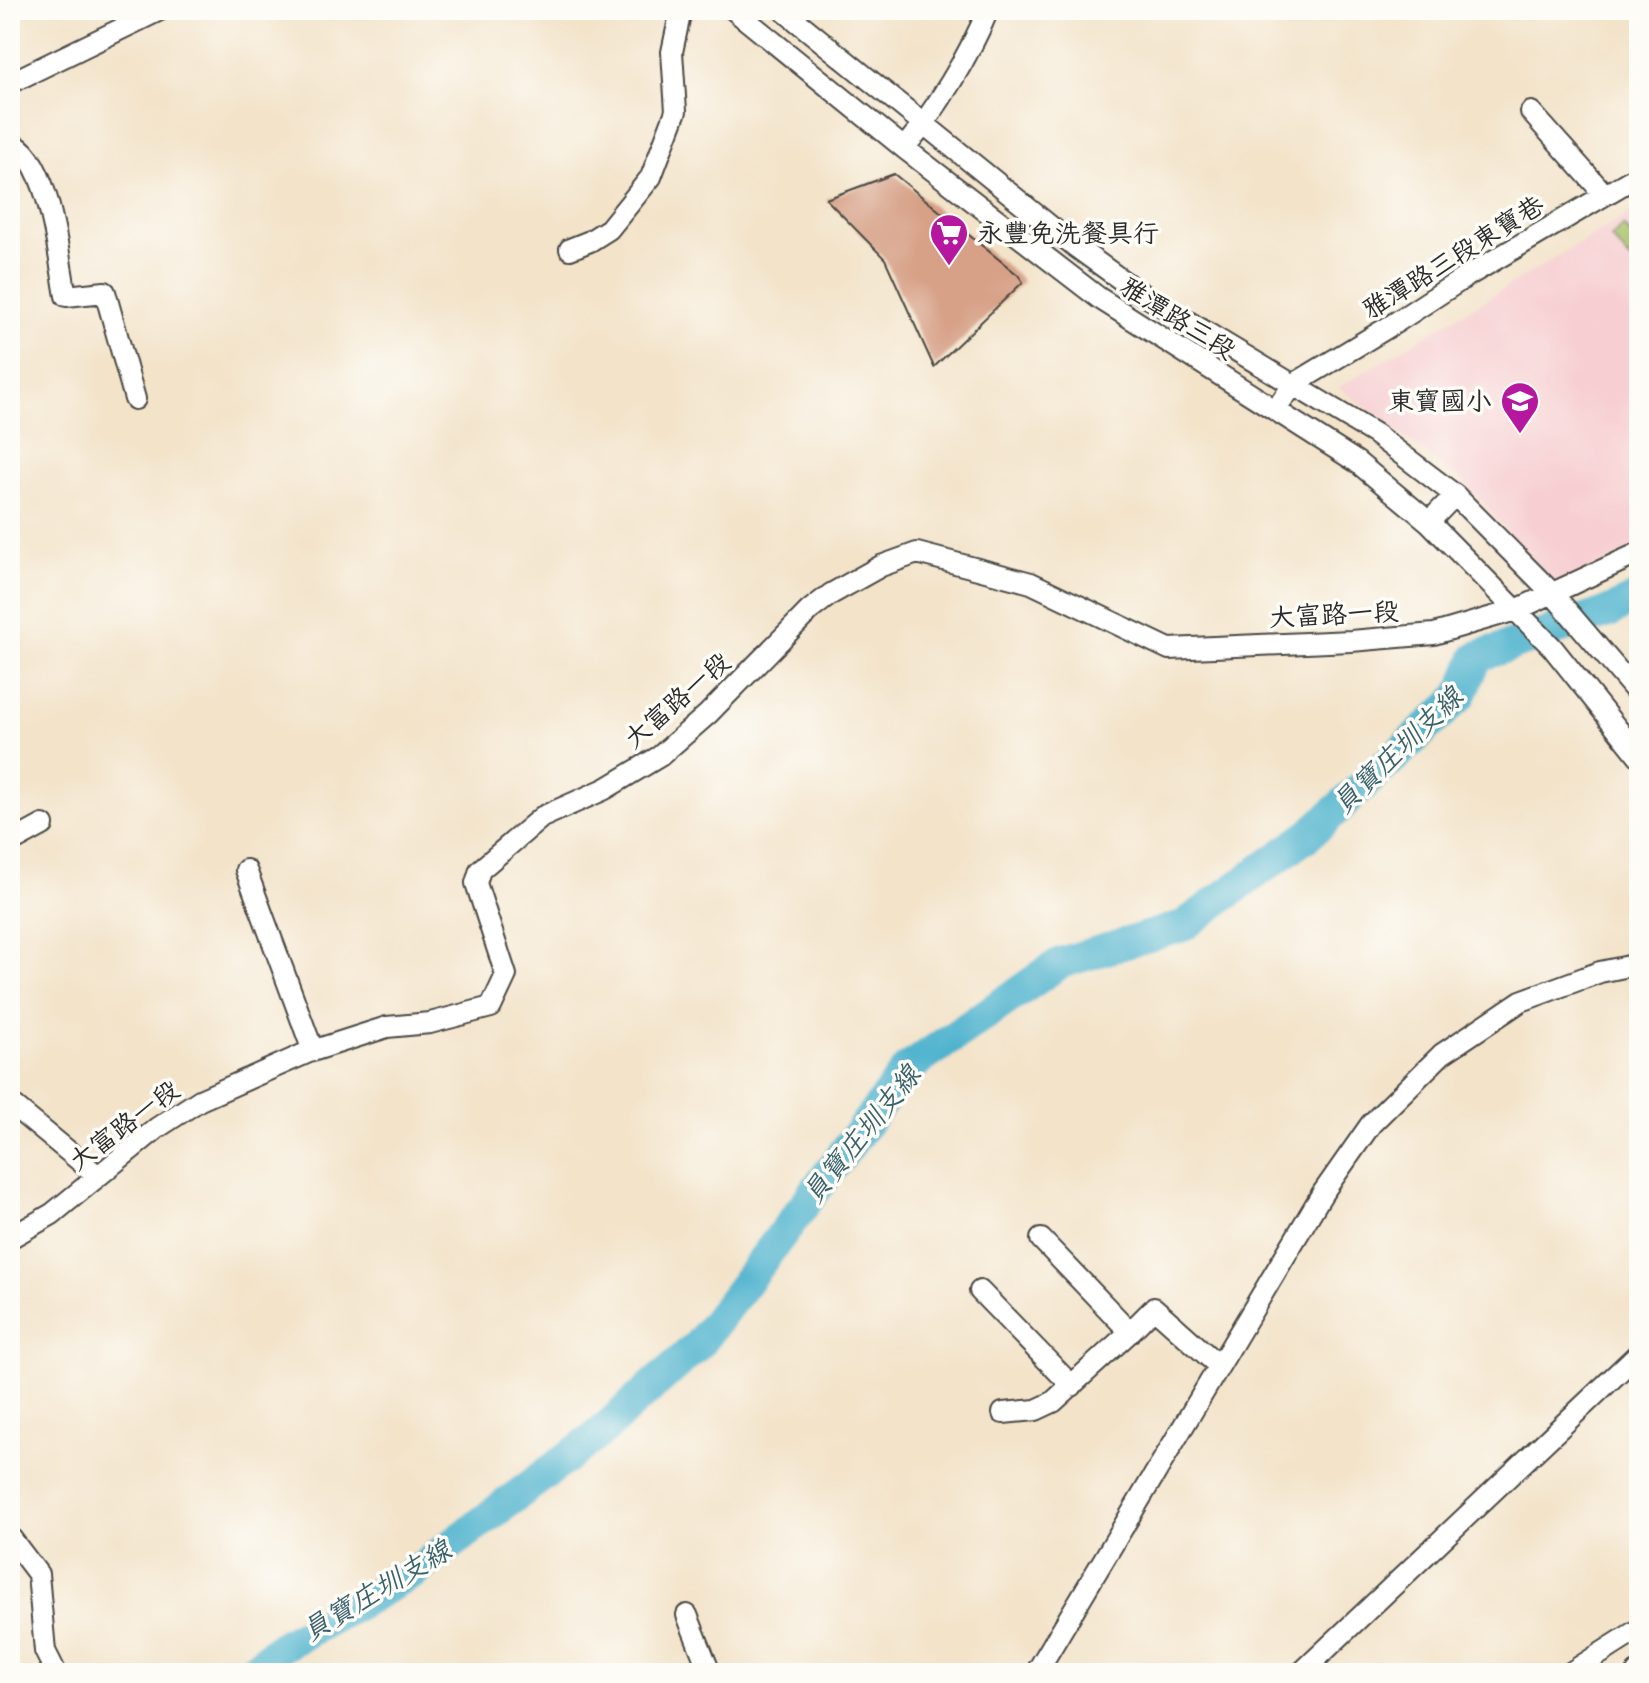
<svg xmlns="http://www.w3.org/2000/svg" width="1649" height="1683" font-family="Itim,'LXGW WenKai TC',sans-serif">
  <rect width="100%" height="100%" fill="#fdfcf7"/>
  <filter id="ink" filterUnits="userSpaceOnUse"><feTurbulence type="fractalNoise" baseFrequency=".0125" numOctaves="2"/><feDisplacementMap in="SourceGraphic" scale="16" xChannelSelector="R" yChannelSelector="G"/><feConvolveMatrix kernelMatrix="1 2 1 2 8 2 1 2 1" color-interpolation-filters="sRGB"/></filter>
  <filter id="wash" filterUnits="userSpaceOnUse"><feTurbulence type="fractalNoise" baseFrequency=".006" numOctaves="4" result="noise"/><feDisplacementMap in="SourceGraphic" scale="32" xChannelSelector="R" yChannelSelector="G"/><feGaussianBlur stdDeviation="1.8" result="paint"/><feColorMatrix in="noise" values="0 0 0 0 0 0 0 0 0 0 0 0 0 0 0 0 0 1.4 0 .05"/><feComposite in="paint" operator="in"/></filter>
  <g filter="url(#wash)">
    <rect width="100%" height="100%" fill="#f3e3c9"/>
    <path fill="#f7cfd2" d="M1639,208V547L1553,585L1465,483L1339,387Z"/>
    <path fill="#a5bf65" stroke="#687548" stroke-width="2" d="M1623,226L1639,244V269L1611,238Z"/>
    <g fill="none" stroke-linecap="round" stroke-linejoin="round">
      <path stroke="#4fb3ce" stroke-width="32" d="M247,1673L279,1648L415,1572L600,1433L699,1344L907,1069L1060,963L1183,926L1309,835L1461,696L1477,657L1611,611L1639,597"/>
    </g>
    <g id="blocks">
      <path fill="#d7a187" d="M894,174L1018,275L1023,282L934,367L885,259L826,199Z"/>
    </g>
  </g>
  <g filter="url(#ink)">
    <use href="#blocks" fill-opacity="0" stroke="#494743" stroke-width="2"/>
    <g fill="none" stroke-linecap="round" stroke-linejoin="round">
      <g stroke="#494743" stroke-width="24">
        <path id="minor" d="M734,10L904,148L1099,298L1357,462L1429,522L1552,647L1639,756
          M783,10L1076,247L1134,289L1375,434L1455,495L1552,593L1639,695
          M10,83L160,10
          M1531,112L1605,195
          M10,143C49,155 59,259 66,296L105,292L135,399
          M904,148C935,112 970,54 988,10
          M570,249L590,241L609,229L651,177L676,111L672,52L681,10
          M1276,409L1294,384L1395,323L1464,278L1639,175
          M1429,522L1455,495
          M10,843L43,825
          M246,870L313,1051
          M10,1103L98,1176
          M10,1238L52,1214L157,1128L200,1100L309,1052L387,1027L430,1023L491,1007L506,975L476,883L480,870L542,817L605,789L660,756L708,714L810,610L831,594L881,566L917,553L1031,583L1169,649L1351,641L1434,634L1516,610L1639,553
          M1041,1239L1130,1332L1154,1308L1219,1366
          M980,1291L1072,1386
          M1003,1413L1036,1410L1053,1402L1130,1332
          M10,1537L38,1574L45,1651L56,1673
          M687,1615L710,1673
          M1036,1673L1322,1194L1371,1124L1442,1054L1521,1001L1600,972L1639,964
          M1301,1673L1639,1353
          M1570,1673L1639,1629
          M1637,1673L1639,1672"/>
      </g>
      <use href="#minor" stroke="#fff" stroke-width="20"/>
    </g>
  </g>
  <defs>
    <g id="supermarket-pin" transform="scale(2)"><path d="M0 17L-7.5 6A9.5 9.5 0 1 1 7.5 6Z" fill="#b5179e" stroke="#fdfcf7"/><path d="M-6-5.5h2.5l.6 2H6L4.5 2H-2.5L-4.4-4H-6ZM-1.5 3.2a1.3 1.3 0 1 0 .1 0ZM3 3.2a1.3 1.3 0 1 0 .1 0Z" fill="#fff"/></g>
    <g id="school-pin" transform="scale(2)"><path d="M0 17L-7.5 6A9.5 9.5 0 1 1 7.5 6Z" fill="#b5179e" stroke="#fdfcf7"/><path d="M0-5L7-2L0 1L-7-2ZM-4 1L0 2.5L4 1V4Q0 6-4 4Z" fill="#fff"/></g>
  </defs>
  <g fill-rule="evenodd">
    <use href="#supermarket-pin" x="949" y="233"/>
    <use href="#school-pin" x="1520" y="401"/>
  </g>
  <g text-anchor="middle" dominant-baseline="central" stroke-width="7" stroke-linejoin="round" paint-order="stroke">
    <g font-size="26" fill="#2b2b2b" stroke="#fdfcf7" text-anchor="start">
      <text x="977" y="233">永豐免洗餐具行</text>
      <text x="1492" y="401" text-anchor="end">東寶國小</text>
    </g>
    <g font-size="26" fill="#2b2b2b" stroke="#fdfcf7">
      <text transform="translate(1453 257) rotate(-32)">雅潭路三段東寶巷</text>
      <text transform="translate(1178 318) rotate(32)">雅潭路三段</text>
      <text transform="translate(1334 614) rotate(-3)">大富路一段</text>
      <text transform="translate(677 700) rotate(-41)">大富路一段</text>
      <text transform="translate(124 1125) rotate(-37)">大富路一段</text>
    </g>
    <g font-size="28" font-style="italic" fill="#39616c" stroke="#fdfcf7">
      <text transform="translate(1397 750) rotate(-44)">員寶庄圳支線</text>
      <text transform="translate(861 1134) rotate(-51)">員寶庄圳支線</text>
      <text transform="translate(376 1590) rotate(-31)">員寶庄圳支線</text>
    </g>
  </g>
  <rect width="1649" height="1683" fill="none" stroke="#fdfcf7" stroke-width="40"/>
</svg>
